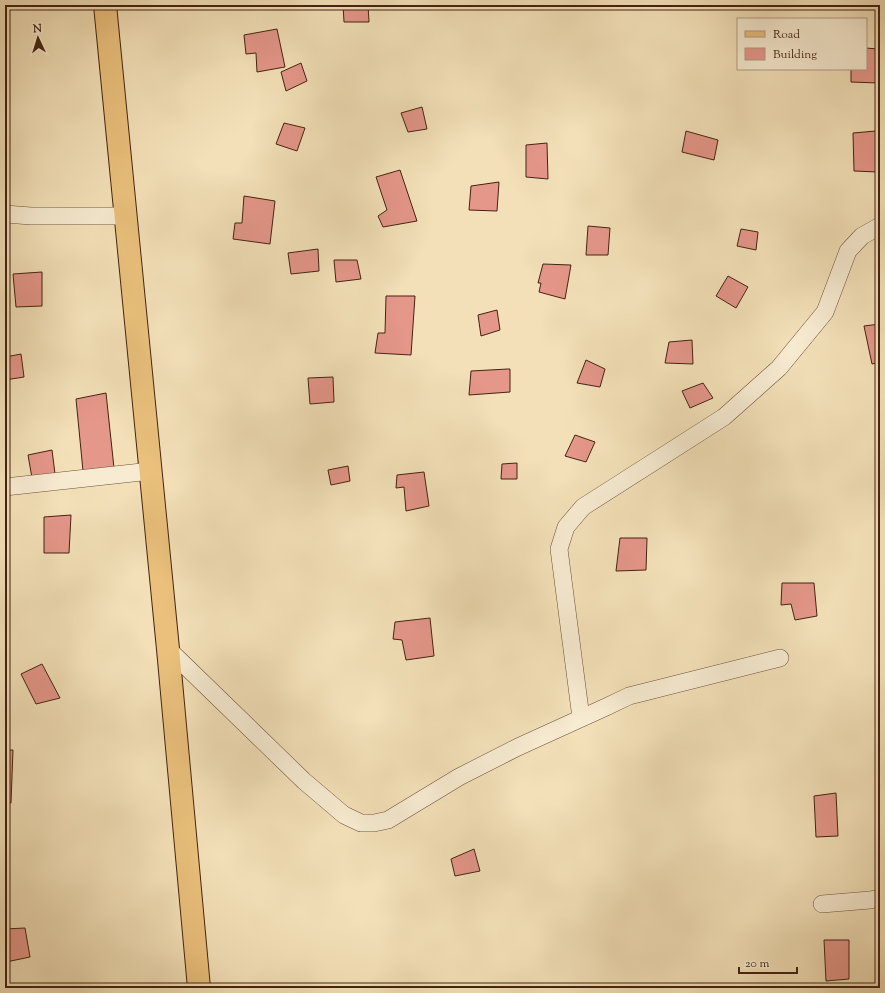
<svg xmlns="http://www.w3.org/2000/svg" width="885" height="993" font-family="'Sorts Mill Goudy',serif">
  <rect width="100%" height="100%" fill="#f3e0b8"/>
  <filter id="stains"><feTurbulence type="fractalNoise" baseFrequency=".005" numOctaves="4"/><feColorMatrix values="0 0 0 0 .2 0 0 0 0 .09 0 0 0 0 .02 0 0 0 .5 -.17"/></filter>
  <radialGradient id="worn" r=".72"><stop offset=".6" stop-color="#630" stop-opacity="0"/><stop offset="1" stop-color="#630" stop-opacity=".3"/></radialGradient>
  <path fill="#e5978a" stroke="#432310" d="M343,5H368L369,22H344Z
    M277,29L285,67L257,72L256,53L246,54L244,35Z
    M866,48L878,49V83L851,82V69H866Z
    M301,63L307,81L286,91L281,72Z
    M422,107L427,129L408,132L401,113Z
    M284,123L305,128L297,151L276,144Z
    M686,131L718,140L714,160L682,152Z
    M876,131L878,172L854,171L853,133Z
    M547,143L548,179L526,177V145Z
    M400,170L417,221L383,227L378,216L387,210L376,177Z
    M499,182L497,211L469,210L471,186Z
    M244,196L275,201L270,244L233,239L235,223H242Z
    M588,226L610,228L608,255H586Z
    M741,229L758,232L756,250L737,246Z
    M318,249L319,271L291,274L288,253Z
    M334,260H357L361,279L336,282Z
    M543,264L571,265L565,299L539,292L541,283H538Z
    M42,272V306L16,307L13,274Z
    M728,276L748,287L736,308L716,296Z
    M386,296H415L411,355L375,353L378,333H385Z
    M497,310L500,330L481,336L478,315Z
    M880,324V362L872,364L864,326Z
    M692,340L693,364L665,363L669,342Z
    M21,354L24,377L5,380V357Z
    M586,360L605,369L600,387L577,383Z
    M508,369H510V392L469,395L471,371Z
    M333,377L334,402L310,404L308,378Z
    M703,383L713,398L690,408L682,391Z
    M106,393L114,468L83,471L76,399Z
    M575,435L595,442L586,462L565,456Z
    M52,450L55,474L32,478L28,455Z
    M517,463V479H501L502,464Z
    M348,466L350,481L331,485L328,470Z
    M424,472L429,506L406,511L404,487L396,488L397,475Z
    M71,515L69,553H44V517Z
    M620,538H647L646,570L616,571Z
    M782,583H814L817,616L795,620L791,604L781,605Z
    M430,618L434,656L406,660L402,640L393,639L395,622Z
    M42,664L60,698L36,704L21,674Z
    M5,750H13L11,803H5Z
    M836,793L838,836L816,837L814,796Z
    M474,849L480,871L455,876L451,859Z
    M25,928L30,957L6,962L5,953V929Z
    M824,940H849V979L826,981Z"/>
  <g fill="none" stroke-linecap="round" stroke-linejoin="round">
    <g stroke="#6f523a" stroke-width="18">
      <path id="minor" d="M5,214L31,216H126
        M5,487L151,471
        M168,649L304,781L344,815L361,823H374L388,820L459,777L518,747L606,707L629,696L780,658
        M581,718L559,549L566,527L583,507L724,417L779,368L825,312L848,251L862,236L880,226
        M822,904L870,900L880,898"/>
    </g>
    <g stroke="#432310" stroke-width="24">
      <path id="primary" d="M105,5L168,649L199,988"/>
    </g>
    <use href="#minor" stroke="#f7ebd1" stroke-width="17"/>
    <use href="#primary" stroke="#eac07c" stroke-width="22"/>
  </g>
  <rect width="885" height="993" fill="none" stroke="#f3e0b8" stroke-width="20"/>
  <rect x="6" y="6" width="873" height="981" fill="none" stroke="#432310" stroke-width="2"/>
  <rect x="10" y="10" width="865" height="973" fill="none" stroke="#432310"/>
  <rect x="737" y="18" width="130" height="52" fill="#f7ebd1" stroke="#af9b84"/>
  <rect x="745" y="31" width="20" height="6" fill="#eac07c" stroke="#af9b84"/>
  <text x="773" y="38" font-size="12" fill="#432310">Road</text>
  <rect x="745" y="48" width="20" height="12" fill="#e5978a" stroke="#af9b84"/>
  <text x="773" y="58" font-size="12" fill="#432310">Building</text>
  <g transform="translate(38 38) rotate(356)" stroke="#f7ebd1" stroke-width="3" paint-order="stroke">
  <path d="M0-3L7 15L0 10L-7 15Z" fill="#432310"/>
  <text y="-6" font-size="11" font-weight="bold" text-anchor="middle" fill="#432310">N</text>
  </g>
  <path d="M739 967v6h58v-6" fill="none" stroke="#432310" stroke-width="2"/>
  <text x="745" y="967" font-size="12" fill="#432310" stroke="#f7ebd1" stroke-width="3" paint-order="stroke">20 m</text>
  <rect width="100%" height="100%" filter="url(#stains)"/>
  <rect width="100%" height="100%" fill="url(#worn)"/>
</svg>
